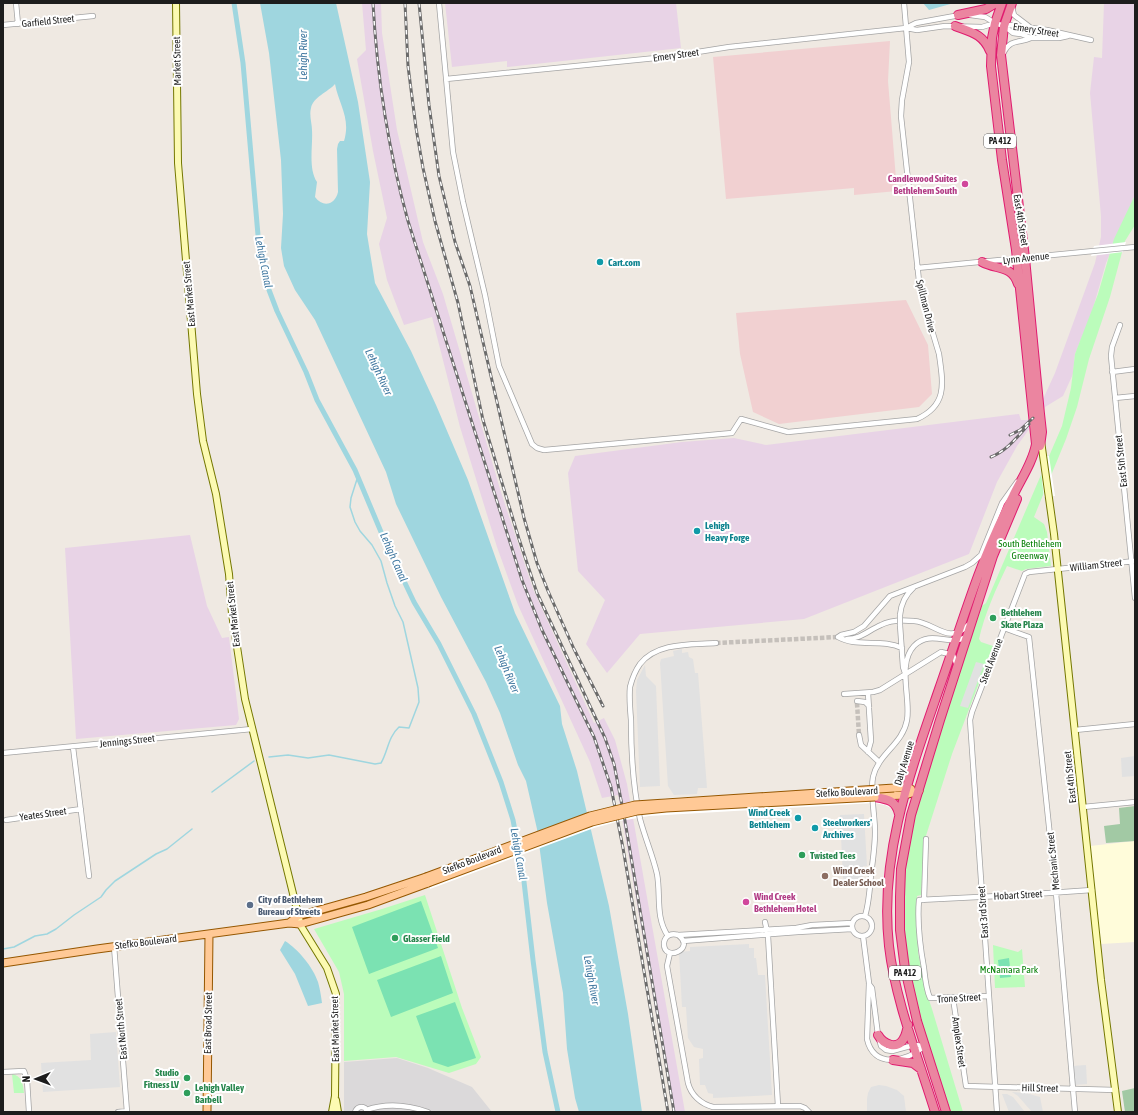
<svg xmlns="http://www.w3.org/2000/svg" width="1138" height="1115" font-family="'Asap Condensed',sans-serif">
  <rect width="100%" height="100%" fill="#efe9e2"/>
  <path fill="#dbd9da" d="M397,1058L428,1068L472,1087L492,1112H344V1062Z"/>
  <path fill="#f1d0d1" d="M890,41L888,81L897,191L854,195V188L726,199L713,57Z
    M906,300L928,345L932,394L919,407L779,424L753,412L740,354L736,313Z"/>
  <path fill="#e8d3e6" d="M362,3H381L382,33L397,130L423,242L443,294L500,489L533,589L594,723L604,718L615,740L627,784L685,1112H673L618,795L602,798L590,762L518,605L497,547L460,427L432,317L404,325L387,280L379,244L387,218L373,151L357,59L366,50Z
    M445,3H676L681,48L507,67V61L452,67Z
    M1104,3H1135V195L1106,263L1091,315L1075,354L1073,374L1063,396L1045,407L1017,446L997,482L969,554L804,619L640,634L607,673L586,644L605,600L578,571L568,473L575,456L682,442L734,438L766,445L1019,414L1021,420H1028L1044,397L1055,373L1095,263L1101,237V216L1090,93L1094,57L1102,58Z
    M190,535L207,606L222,638L229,637L239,719L236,725L76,739L65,548Z"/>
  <path fill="#fffcda" d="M1135,841V942L1101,944L1090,846Z"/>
  <path fill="#a2c9a4" d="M1135,806V841L1106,843L1104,826L1120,824L1119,808Z
    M1135,1088V1112H1125L1122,1091Z"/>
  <path fill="#bbfcbb" d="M1135,195V225L1125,241L1110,297L1089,359L1077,407L1066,439L1034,517L1044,524L1047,532L1051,566L1026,569L1022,571L1007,566C996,589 985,613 979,639L981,642L993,646L952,754L924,842L921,895L917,896L918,952L925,988L932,1009L963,1112H949L920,1020L907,967L902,921L905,868L915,809L965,653H966L982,606L986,603L1062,426L1071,388L1075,354L1098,294L1114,239Z
    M425,895L462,1008L481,1057L476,1064L449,1073L396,1057L344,1061V994L339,972L314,929L382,909Z
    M993,945L1018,952L1022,949L1025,987L995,988Z
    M12,1074C22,1076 23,1084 24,1093H14Z"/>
  <path fill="#7be2b2" d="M421,901L438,948L369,974L352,927Z
    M441,956L453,993L391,1017L377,980Z
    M1009,958L1011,977L1000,978L998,960Z
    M455,1002L476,1058L448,1067L433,1062L416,1016Z"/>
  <path fill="#e1e1e1" d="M682,649V653L688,652L689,657L693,659L695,673H698L707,788H698L697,794L674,795L668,786L660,663L661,659L674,656L673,651Z
    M976,662L984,664L968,708L960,706Z
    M645,665L646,676L656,686L660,786L640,787L636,691L637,680Z
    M1135,756V776L1122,777L1121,758Z
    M864,814L867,866H863V880H860V884L849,885L843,878L840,815Z
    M749,944V948H754V958H756L758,975H765L772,1095L713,1098V1094L708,1093L705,1085H700L699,1059L703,1058V1049L694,1047L688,1038L686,1007H682L679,952L690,951V947Z
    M116,1032L120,1087L43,1092L41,1063L91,1060L90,1034Z
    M1086,1065L1087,1084L1074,1085L1072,1066Z
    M879,1085L886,1086L897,1090L904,1096L906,1112H867V1099L868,1093L871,1087Z
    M1012,1092L1026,1093L1040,1097L1043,1112H1032L1018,1096Z
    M1002,1094H1007L1013,1097L1025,1112H1009Z"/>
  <path fill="#9fd6df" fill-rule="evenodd" d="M260,3H336L358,102L370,182L367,234L375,283L411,351L436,405L468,480L515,613L560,706L562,724L577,771L609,906L628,1014L642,1112H579L575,1098L567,1049L563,993L547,903L537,829L526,781L518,765L500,713L486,682L441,597L396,504L386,472L315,320L295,290L284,266L281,248L283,214L281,160L269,53ZM335,84C339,105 351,118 344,141H340L338,144L337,149L338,192C335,205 323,208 315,197L317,182C308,168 313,147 312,130C312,124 309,115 311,108C313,97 328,92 335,84Z
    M923,3H954L929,10Z
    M285,941C298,949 313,967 318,982C320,989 321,996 322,1003L308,1006L295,974L280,950Z"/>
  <path fill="#fff" d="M1126,242L1123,252L1091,256L1094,246Z
    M1044,456H1049L1055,496L1044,497L1040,464L1045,463Z
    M894,783L895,801L891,808L885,805L874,803L649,816L620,821L594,828L430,889L425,874L574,818L617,805L666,798L867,787Z"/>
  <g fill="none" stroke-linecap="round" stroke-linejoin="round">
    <path stroke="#9fd6df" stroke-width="1.5" d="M269,757L288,755L308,758L329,755L375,764L381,763C388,751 388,737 399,727L409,728L419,702L418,688L403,622L395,606L387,583L381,561L372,545L360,531L355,522L350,507L351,498L358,476
      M212,792L254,761
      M3,949L14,947L35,936L47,934L56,929L74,915L101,897L106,890L115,881L156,854L167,849L192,829"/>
    <path stroke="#9fd6df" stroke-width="5" d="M234,3L243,63L258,235L263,268L269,290L277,311L306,372L317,400L355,470L384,539L414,602L439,644L474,714L501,782L513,820L523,873L533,960L545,1052L558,1112"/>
    <path stroke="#c5c0bb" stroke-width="4.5" stroke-dasharray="4.5 2" stroke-linecap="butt" d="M716,643L838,637
      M857,703L859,735"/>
    <g stroke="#a4a4a4" stroke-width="6">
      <path id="street" d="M16,3L18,24
        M439,3L453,152L463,202L485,295L499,366L532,444L537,448L544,450L732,433L741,419L788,432L917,419C948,405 943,383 939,354L920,290L901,116L902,100L909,62L904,3
        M1012,7L1014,15L1031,28
        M970,15L985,17L995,23L1004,26L1013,33L1021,34L1031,38H1059L1068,36
        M3,25L93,16
        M1004,26L1011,25L1047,30L1091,40
        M906,28L916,23L960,15
        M1004,52C1010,39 1020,43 1031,38
        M446,79L666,57L729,47L906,28L917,30L945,26L982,27L995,23
        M917,268L1135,247
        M1120,325L1112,347L1111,356L1135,598
        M1112,372L1135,369
        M1115,398L1135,396
        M900,615C901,604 905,595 914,587
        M900,625L903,667L905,673
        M1004,628L1029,637L1056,893L1075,1112
        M847,639C861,639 869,630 881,625C890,620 904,620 914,621C934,622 949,646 968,625
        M902,648C882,638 857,648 838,637L841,635L854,632L864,626L890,596L965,567L972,563L981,555L1002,503L1017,482
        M844,694L873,692L880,690L941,652L953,655L956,663
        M857,701L865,702L869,706
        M1075,730L1135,724
        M859,735L861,745L879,762
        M73,747L89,876
        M868,752L871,741L868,693
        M3,753L252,729
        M1083,807L1135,802
        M6,820L81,809
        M924,900L926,839
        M852 926a10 10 0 1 1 20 0a10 10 0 1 1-20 0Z
        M865,916C869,903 870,888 871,874C873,860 875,846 875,832C875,816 870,792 873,777C878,754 903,744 907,720C911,699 897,664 914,646C931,629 950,647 966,637
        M765,922L768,936L778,1106
        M678,935C697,949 663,963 664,943C665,935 672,933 678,935L796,928L812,925L852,923
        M668,936C655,917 661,895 657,874C653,856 645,838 640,819C633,787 631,753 631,720C630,709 629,697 630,687C632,679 635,671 640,664C657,642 691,645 716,643
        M863,936L869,983L867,1039C874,1070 907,1061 925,1046
        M683,941L798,932L852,929
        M114,946L127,1112
        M670,953L667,966L688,1083C691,1095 701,1104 713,1107L800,1106L805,1108L809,1112
        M869,984L872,988L878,1035L881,1046L886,1050L892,1051L914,1045L925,1046
        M989,996L930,998C926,989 925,978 924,968C920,946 917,923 919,900L1020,895L1092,890
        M953,998L966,1086L1116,1090
        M3,1072L24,1071L27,1080L29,1112
        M366,1110C386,1103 408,1105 428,1112
        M118,1112L127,1111
        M355,1112C357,1107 361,1106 365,1108L367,1111
        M997,1112L970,720L972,712L1025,574L1029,572L1135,561"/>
    </g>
    <g stroke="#747700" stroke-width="8">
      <path id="secondary" d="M176,3L178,163L197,394L203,441L216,494L229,574L232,614L245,699L301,926L327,968L336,994L335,1096L332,1112
        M1041,441L1054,534L1101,980L1118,1112
        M336,1100L338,1112"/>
    </g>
    <g stroke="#955700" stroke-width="9">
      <path id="primary" d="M894,788L907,787L911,789
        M880,796L905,795L919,791
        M289,923L298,916L366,897L426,877
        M3,963L97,949L289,923L300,924L368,905L428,883
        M207,1112L209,934"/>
    </g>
    <g stroke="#e01b6f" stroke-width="10">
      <path id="highway" d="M1012,3L1004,26L1001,55L1025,258L1040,414L1042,432L1040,446
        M958,15L986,9L996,3
        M955,26C971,32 983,34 990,51
        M982,262C997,270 1012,265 1018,284
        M875,797C887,799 896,800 899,814
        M878,1035C883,1044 898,1051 904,1038C906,1035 907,1030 908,1025
        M893,1060L913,1063L921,1069
        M935,1112C919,1060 895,1000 889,946C879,856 910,773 939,689C952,652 964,614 978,576C988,549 1000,522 1013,496C1021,479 1033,462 1036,444L1016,250L1002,160L991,66L992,38L995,23L1002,3
        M946,1112L917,1021L905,969L900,930V897L901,869L911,815L940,720L993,556L1017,499"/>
    </g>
    <use href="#street" stroke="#fff" stroke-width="4.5"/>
    <use href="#secondary" stroke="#fcfab2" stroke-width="6"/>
    <use href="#primary" stroke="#ffc996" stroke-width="7"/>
    <use href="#highway" stroke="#eb85a0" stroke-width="8"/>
    <g stroke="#6b6b6b" stroke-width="3">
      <path id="rail" d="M373,3C377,77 388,149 408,221L522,580L542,630L594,737L611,787L623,848L668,1112
        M405,3L408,66L416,128L423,168L435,221L458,303L483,420L519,539L537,593L605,738L614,764L624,815L674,1112
        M419,3L429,105L439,176L455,242L470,286L524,518L537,563L548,591L574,649L603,706
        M1010,435L1020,430L1033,418
        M991,457C1008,450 1017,437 1029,424"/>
    </g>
    <use href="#rail" stroke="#fff" stroke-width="1.5" stroke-dasharray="4.5" stroke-linecap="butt"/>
    <g stroke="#a4a4a4" stroke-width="6" stroke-linecap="butt">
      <path id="street-bridge" d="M900,615V625"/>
    </g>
    <g stroke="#955700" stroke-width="9" stroke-linecap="butt">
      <path id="primary-bridge" d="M426,877L590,816L635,805L894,788
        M428,883L592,822L637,811L666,808L875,797"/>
    </g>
    <use href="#street-bridge" stroke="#fff" stroke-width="4.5"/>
    <use href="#primary-bridge" stroke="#ffc996" stroke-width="7"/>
  </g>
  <g fill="#d1479c" stroke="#fff" stroke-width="1.5">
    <circle cx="965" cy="184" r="4"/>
    <circle cx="746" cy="902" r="4"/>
  </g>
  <g fill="#0f9aa8" stroke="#fff" stroke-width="1.5">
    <circle cx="600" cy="262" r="4"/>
    <circle cx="697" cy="531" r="4"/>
    <circle cx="798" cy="818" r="4"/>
    <circle cx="815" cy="828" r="4"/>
  </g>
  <g fill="#2e9e5b" stroke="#fff" stroke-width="1.5">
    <circle cx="993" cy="618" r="4"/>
    <circle cx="802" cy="855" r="4"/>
    <circle cx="395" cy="938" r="4"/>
    <circle cx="187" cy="1078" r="4"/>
    <circle cx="187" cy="1093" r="4"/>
  </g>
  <circle fill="#8d6e63" stroke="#fff" stroke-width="1.5" cx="825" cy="876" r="4"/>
  <circle fill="#5c6f8a" stroke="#fff" stroke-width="1.5" cx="250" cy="905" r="4"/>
  <g text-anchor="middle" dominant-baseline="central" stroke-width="4" stroke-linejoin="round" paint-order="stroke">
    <g fill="#fff" stroke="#616161" stroke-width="1">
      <rect x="984" y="134" width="32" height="14" rx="3"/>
      <rect x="889" y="966" width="32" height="14" rx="3"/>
    </g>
    <g font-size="9" font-weight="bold" fill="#1d1d1d">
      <text x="1000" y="141">PA 412</text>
      <text x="905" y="973">PA 412</text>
    </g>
    <g font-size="10" fill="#1d1d1d" stroke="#fff">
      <text transform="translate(48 21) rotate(-6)">Garfield Street</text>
      <text transform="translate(1036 30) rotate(9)">Emery Street</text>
      <text transform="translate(676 55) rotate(-8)">Emery Street</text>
      <text transform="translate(177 61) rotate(-91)">Market Street</text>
      <text transform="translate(1021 220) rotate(81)">East 4th Street</text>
      <text transform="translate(1026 258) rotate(-6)">Lynn Avenue</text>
      <text transform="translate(189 294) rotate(-95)">East Market Street</text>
      <text transform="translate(926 306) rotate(76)">Spillman Drive</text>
      <text transform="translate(1121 461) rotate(-96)">East 5th Street</text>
      <text transform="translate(1096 565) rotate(-6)">William Street</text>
      <text transform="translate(233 614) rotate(-96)">East Market Street</text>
      <text transform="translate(991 661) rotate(-69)">Steel Avenue</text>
      <text transform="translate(127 741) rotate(-6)">Jennings Street</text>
      <text transform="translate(904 763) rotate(-73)">Daly Avenue</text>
      <text transform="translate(1070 777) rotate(-96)">East 4th Street</text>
      <text transform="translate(847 792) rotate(-3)">Stefko Boulevard</text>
      <text transform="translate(43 814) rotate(-8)">Yeates Street</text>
      <text transform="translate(472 860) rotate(-21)">Stefko Boulevard</text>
      <text transform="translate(1053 861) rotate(-96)">Mechanic Street</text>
      <text transform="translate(1018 895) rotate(-3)">Hobart Street</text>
      <text transform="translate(983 912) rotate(-94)">East 3rd Street</text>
      <text transform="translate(146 942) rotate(-7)">Stefko Boulevard</text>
      <text transform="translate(959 998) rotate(-3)">Trone Street</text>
      <text transform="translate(208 1023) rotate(-89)">East Broad Street</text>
      <text transform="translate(121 1029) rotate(-95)">East North Street</text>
      <text transform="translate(335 1029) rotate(-91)">East Market Street</text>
      <text transform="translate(959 1042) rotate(82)">Amplex Street</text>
      <text transform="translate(1040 1088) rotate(1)">Hill Street</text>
    </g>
    <g font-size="10" font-weight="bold" fill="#b23c85" stroke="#fff" text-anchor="end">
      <text x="957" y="178">Candlewood Suites<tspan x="957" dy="12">Bethlehem South</tspan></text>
      <text x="754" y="896" text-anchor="start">Wind Creek<tspan x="754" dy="12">Bethlehem Hotel</tspan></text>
    </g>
    <g font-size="10" font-weight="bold" fill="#0d838f" stroke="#fff" text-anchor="start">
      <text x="608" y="262">Cart.com</text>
      <text x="705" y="525">Lehigh<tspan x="705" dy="12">Heavy Forge</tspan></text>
      <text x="790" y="812" text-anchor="end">Wind Creek<tspan x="790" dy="12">Bethlehem</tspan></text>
      <text x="823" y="822">Steelworkers'<tspan x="823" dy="12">Archives</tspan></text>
    </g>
    <g font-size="10" fill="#067f06" stroke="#fff">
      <text x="1030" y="543">South Bethlehem<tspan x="1030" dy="12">Greenway</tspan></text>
      <text x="1009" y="969">McNamara Park</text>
    </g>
    <g font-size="10" font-weight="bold" fill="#27864d" stroke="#fff" text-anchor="start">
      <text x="1001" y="612">Bethlehem<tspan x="1001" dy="12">Skate Plaza</tspan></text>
      <text x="810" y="855">Twisted Tees</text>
      <text x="403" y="938">Glasser Field</text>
      <text x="179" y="1072" text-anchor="end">Studio<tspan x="179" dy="12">Fitness LV</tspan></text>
      <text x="195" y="1087">Lehigh Valley<tspan x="195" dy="12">Barbell</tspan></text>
    </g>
    <g font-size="10" font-weight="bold" fill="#785e54" stroke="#fff" text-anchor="start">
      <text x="833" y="870">Wind Creek<tspan x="833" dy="12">Dealer School</tspan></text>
    </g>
    <g font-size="10" font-weight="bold" fill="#4e5e75" stroke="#fff" text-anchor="start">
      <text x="258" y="899">City of Bethlehem<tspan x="258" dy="12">Bureau of Streets</tspan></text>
    </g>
    <g font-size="11" font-style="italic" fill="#4078a0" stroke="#fff">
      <text transform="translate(303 55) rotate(-90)">Lehigh River</text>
      <text transform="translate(264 262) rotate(79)">Lehigh Canal</text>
      <text transform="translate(379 372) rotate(65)">Lehigh River</text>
      <text transform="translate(394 557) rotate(66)">Lehigh Canal</text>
      <text transform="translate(507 669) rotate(68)">Lehigh River</text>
      <text transform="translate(519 854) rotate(80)">Lehigh Canal</text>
      <text transform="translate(592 980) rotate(80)">Lehigh River</text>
    </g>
  </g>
  <rect width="1138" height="1115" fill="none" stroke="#1d1d1d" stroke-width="8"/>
  <g transform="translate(36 1079) rotate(269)" stroke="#ffffff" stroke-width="3" paint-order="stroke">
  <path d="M0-3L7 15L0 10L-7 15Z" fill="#1d1d1d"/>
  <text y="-6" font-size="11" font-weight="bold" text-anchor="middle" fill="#1d1d1d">N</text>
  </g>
</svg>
